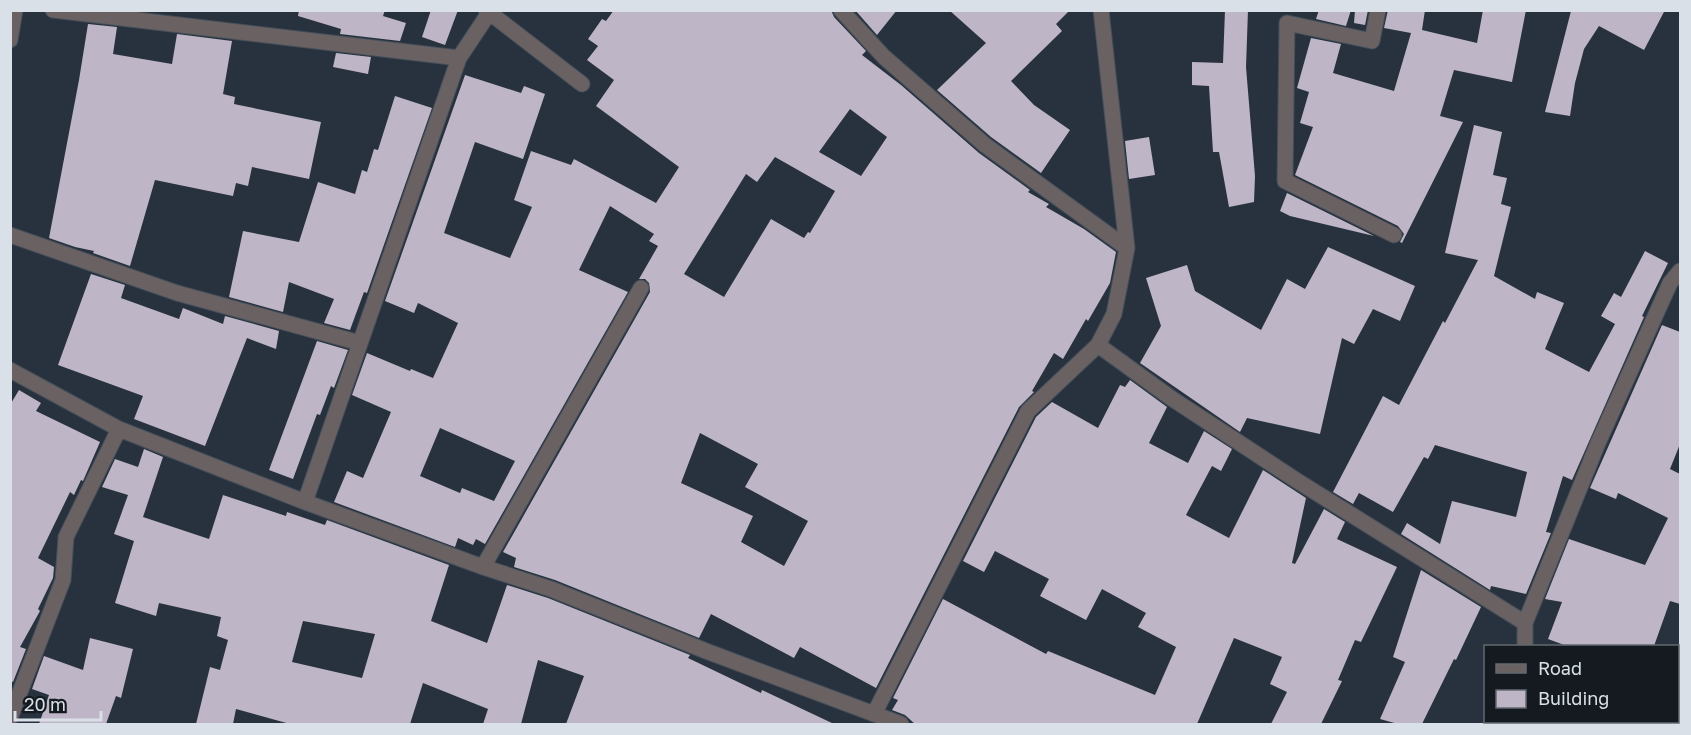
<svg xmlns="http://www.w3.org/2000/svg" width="1691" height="735" font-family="'Golos Text',sans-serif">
  <rect width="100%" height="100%" fill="#27323e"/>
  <path fill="#beb5c6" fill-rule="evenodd" d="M299,10H385L383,16L406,23L400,41L340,34L341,29L298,16Z
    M431,10H458L445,45L422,37Z
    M614,10H831L834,17L866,51L862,55L901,85L979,153L1030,190L1028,192L1049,204L1046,207L1084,229L1116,252L1110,283L1088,321L1086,319L1063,359L1054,353L1032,391L1034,392L1019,407L876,688L800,647L794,658L711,614L699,638L555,580L514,567L516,558L503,552L650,292L649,283L645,279H639L658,246L649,241L654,234L610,206L579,270L628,292L485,544L476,539L473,545L458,538L455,547L334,502L347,471L363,478L391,412L352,395L367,353L410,371L411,369L433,378L458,323L418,303L414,313L385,301L465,75L521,93L524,86L545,94L523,159L475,142L444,233L510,258L532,207L514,200L531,151L571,165L574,159L656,203L679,167L596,106L614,80L587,60L598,46L588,39L602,19L606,21ZM850,109L887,137L861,176L819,152ZM775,157L835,191L810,233L808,232L804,238L771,219L724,297L684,274L746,174L757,182ZM440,428L515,461L494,501L462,488L460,493L420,476ZM700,433L758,464L745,487L808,521L784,566L741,542L753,516L681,483Z
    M855,10H897L877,35Z
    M949,10H1070L1056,24L1062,31L1011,81L1034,105L1070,130L1041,173L991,137L937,90L986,43Z
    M1225,10H1248L1246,67L1255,176L1254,202L1229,207L1219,152H1213L1209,86L1192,85V62L1223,63Z
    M1319,10H1351L1346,26L1316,19Z
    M1355,10H1368L1365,25L1354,23Z
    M1388,10H1425L1422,30L1477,43L1483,10H1526L1512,82L1454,70L1440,116L1463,122L1402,243L1400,242L1404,234L1398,226L1295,175L1313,127L1300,123L1309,92L1297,88L1311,38L1341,44L1333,73L1394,91L1411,33L1384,28Z
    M1570,10H1665L1644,50L1599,26L1584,49L1575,83L1570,116L1545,112L1571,11Z
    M88,24L117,27L113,54L172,64L177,34L232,41L223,94L235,97L234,104L321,122L309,179L252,167L248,186L236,183L233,196L155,180L130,266L93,253L94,251L75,247L49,238L79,80Z
    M336,53L371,57L368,74L333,67Z
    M395,96L432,108L367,293L364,292L350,330L324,323L334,299L289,282L283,312L229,297L243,231L299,242L318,182L355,194L362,170L367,172L374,149L378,150Z
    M1474,125L1502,132L1493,175L1507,178L1501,204L1511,207L1494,276L1535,299L1537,292L1564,303L1545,349L1589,372L1615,324L1601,316L1614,293L1621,297L1645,251L1668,263L1645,310L1642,316L1644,317L1572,480L1563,476L1546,532L1551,533L1526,594L1491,586L1490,590L1401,534L1407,523L1440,544L1452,501L1516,517L1527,472L1435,445L1428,459L1424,457L1393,512L1359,493L1353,504L1333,492L1383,396L1399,405L1443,321L1445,323L1478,260L1445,253Z
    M1149,137L1155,175L1129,179L1125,141Z
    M1287,193L1374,236L1290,216L1280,211Z
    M1328,247L1415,286L1400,321L1373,309L1354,344L1342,338L1320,434L1247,418L1240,432L1140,363L1161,326L1146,278L1187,265L1195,291L1261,330L1287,279L1305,289Z
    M91,274L125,285L121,298L179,319L183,308L223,324L225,316L279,331L276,349L247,338L205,446L134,419L143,396L58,365Z
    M1662,325L1680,332V444L1670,469L1680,474V604L1670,601L1654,646H1567L1548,639L1562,602L1545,599L1569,539L1645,565L1668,518L1618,493L1616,499L1590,488Z
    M317,341L348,350L334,388L331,386L320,415L317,414L293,479L269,470Z
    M1130,380L1167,407L1149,443L1188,463L1204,431L1232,449L1221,471L1212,466L1186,515L1229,538L1263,470L1306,498L1292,563L1295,564L1324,509L1345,522L1337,539L1397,567L1361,642L1355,640L1338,680L1342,681L1321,724H1271L1287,692L1270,684L1282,657L1234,638L1197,724H915L905,715L892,710L898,700L893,698L943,599L1046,654L1048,651L1155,695L1176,647L1138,627L1146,613L1102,589L1086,620L1040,596L1049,579L995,551L984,572L963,561L1036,417L1052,402L1098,428L1120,385L1125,387Z
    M19,390L41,403L36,411L100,442L83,481L81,480L74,495L70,492L38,558L54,567L53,578L38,609L40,611L20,647L26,649L13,682L10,681V405Z
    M144,449L163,457L143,517L209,539L223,495L286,516L287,512L325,525L327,520L449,565L431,621L487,643L507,585L548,598L690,655L688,658L761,693L762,690L834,724H566L584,676L538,660L521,724H483L488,709L423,683L410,724H290L236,709L233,724H196L210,667L220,670L228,640L217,636L221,617L159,603L156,616L115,603L134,541L114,534L128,495L102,487L115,459L138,467ZM303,621L375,634L362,678L292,662Z
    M1421,570L1481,607L1456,660L1454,659L1422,724H1398L1380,719L1405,662L1393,657Z
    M90,638L133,649L121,698L116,696L106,724H39L49,695L32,689L44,656L83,670Z"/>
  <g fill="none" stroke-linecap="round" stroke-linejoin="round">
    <g stroke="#434e59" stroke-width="17">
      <path id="minor" d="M53,10L459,58
        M486,10L582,84
        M841,10L884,57L985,145L1127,248
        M1378,10L1372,41L1287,23L1285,181L1394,235
        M10,40L15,10
        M10,235L177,293L360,343
        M1098,345L1171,398L1299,482L1525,623
        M10,370L119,429L305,502L483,567L551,589L706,651L901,724
        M305,502L459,58L489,13
        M483,567L641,288
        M1525,646V623L1598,443L1670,283L1680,271
        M874,714L1028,411L1098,345L1114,314L1127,248L1101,10
        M10,718L63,580L66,537L119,429
        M1526,722V724"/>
    </g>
    <use href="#minor" stroke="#6a6163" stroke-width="15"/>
  </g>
  <rect width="1691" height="735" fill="none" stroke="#d9e0e8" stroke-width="24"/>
  <rect x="1484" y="645" width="195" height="78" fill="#141a1f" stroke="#63696f" stroke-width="1.5"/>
  <rect x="1496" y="664" width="30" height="9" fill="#6a6163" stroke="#63696f" stroke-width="1.5"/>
  <text x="1538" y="675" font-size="18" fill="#d9e0e8">Road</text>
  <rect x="1496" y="690" width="30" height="18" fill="#beb5c6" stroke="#63696f" stroke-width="1.5"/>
  <text x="1538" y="705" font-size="18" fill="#d9e0e8">Building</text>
  <path d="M15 711v9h86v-9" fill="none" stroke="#d9e0e8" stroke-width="3"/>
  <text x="24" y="711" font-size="18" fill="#d9e0e8" stroke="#141a1f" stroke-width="4.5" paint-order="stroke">20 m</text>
</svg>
